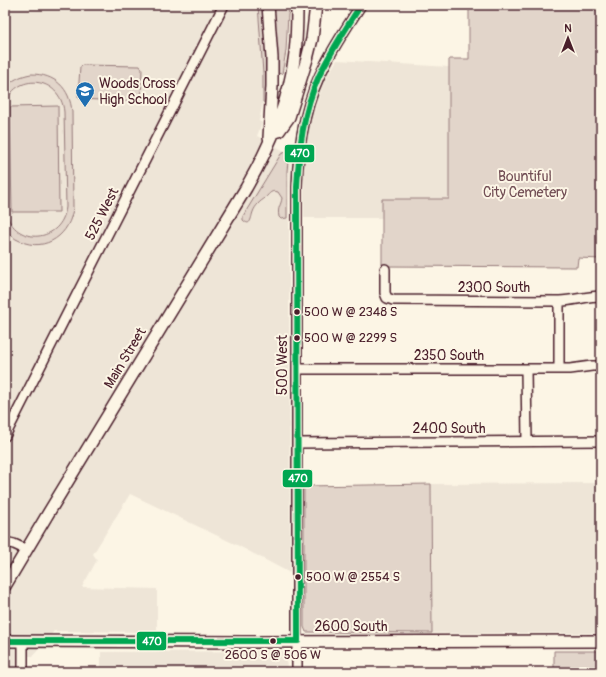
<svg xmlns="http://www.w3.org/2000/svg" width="606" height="677" font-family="Pangolin,sans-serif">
  <rect width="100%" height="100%" fill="#fcf5e5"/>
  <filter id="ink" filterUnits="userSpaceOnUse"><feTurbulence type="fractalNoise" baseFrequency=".025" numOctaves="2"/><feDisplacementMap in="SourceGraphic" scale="8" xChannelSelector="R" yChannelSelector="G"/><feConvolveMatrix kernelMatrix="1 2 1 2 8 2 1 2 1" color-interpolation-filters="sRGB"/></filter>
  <g filter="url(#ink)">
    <path fill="#eee5d7" d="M5,5H218L93,252H104L229,5H258L264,82L263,102L259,121L262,123L257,136L286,152L291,153L289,218L290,573L239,546L130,494L93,554L97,560L82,587L157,589V632L54,631L33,656H18V672H5Z
      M337,60L449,67V200L382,199V218H304V165L308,133L312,117L320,93L326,78Z
      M601,483V633H432L431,484Z
      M286,651L287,672H101V652Z"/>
    <path fill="#e2d5ca" stroke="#967a7a" d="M258,5H264L268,65L266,103L263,102V73Z
      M272,5H290L288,15L286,51L282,74L277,73Z
      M563,5H601V259L578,258L577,267L382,266V199H449V59H469V7H562Z
      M82,65L140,66L142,69L141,100L139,102L80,99L78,97L80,67Z
      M31,74C55,74 70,88 72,112L73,207C71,234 46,253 20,241C14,239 10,234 5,230V166L6,212C15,247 62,243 66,207L64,112C61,76 14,71 5,106V88C12,80 20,76 31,74Z
      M58,106L59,212H12L10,107Z
      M286,152H289L287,171V218L281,219L279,217C277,207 281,206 282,198L278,192C271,190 270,193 265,198C263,200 260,201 258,204C256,206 254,209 253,212C251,217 251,228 243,220V216L281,154Z
      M431,484L432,633L306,632L304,627V486Z
      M554,651H598V672H554Z"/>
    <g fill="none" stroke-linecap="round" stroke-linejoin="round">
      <g stroke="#4a1f2b" stroke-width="12">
        <path id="minor" d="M385,269V293L387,298L393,300L559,301C573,301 587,296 601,296
          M297,369H570L592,366H601
          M526,369L527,441
          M559,369V301
          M5,436L224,5
          M297,443L601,441
          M5,542L14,544L27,550
          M23,641V672
          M297,672V187C298,144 305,101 326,63C336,43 349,24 361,5"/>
      </g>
      <g stroke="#4a1f2b" stroke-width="14">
        <path id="major" d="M268,5L272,58V86L269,138
          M279,131L289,117L307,59L312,39L316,5
          M5,586L49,512L246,188C269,148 288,106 294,60C297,42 297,23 297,5
          M5,641L246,642L601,641"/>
      </g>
      <use href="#minor" stroke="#fcf5e5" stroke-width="9"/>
      <use href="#major" stroke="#fcf5e5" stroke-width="11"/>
      <g stroke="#fcf5e5" stroke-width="9">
        <path id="bus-1" d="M5,641H298
          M298,641L297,187C299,149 303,111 319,76C331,51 346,28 361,5"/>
      </g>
      <use href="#bus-1" stroke="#00a651" stroke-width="6"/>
    </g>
  </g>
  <defs>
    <g id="school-pin" transform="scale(1)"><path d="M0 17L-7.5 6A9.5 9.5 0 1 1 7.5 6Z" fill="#1f6fb2" stroke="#fcf5e5"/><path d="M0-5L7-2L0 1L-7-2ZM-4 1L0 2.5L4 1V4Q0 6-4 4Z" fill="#fff"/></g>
  </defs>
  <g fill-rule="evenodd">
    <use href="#school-pin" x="85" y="91"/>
  </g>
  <g fill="#4a1f2b" stroke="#fcf5e5" stroke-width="1.5">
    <circle cx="297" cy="312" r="3.5"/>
    <circle cx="297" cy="338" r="3.5"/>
    <circle cx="298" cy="577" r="3.5"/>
    <circle cx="273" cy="641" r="3.5"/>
  </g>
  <g text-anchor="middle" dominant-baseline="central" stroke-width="4" stroke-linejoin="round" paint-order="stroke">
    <g font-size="13" fill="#4a1f2b" stroke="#fcf5e5" text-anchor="start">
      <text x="304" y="312">500 W @ 2348 S</text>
      <text x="304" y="338">500 W @ 2299 S</text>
      <text x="306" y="577">500 W @ 2554 S</text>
      <text x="273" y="655" text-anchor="middle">2600 S @ 506 W</text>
    </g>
    <g font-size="14" fill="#4a1f2b" stroke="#fcf5e5" text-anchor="start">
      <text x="99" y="83">Woods Cross<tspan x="99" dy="16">High School</tspan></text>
    </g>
    <g font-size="14" fill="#704c53" stroke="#fcf5e5">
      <text x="525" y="176">Bountiful<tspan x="525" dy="16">City Cemetery</tspan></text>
    </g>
    <g font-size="14" fill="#4a1f2b" stroke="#fcf5e5">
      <text transform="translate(102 214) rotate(-63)">525 West</text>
      <text x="494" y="287">2300 South</text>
      <text x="449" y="355">2350 South</text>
      <text transform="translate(125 358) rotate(-59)">Main Street</text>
      <text transform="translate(282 365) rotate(-90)">500 West</text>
      <text x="449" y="428">2400 South</text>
      <text x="351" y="626">2600 South</text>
    </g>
  </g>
  <g stroke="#fcf5e5" stroke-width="1.5">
    <rect x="284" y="144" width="31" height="19" rx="4" fill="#00a651"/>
    <rect x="282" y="469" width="31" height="19" rx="4" fill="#00a651"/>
    <rect x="136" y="631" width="31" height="20" rx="4" fill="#00a651"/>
  </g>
  <g font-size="11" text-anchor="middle" font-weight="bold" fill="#fff">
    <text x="300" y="157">470</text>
    <text x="298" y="482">470</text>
    <text x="152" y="645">470</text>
  </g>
  <rect width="606" height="677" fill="none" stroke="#fcf5e5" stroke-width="20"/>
  <rect x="10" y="10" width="586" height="657" fill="none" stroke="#4a1f2b" stroke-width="1.5" filter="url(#ink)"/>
  <g transform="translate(568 38)" stroke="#fcf5e5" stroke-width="3" paint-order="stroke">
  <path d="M0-3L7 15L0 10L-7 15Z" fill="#4a1f2b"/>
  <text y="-6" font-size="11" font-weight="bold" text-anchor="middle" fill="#4a1f2b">N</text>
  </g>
</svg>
